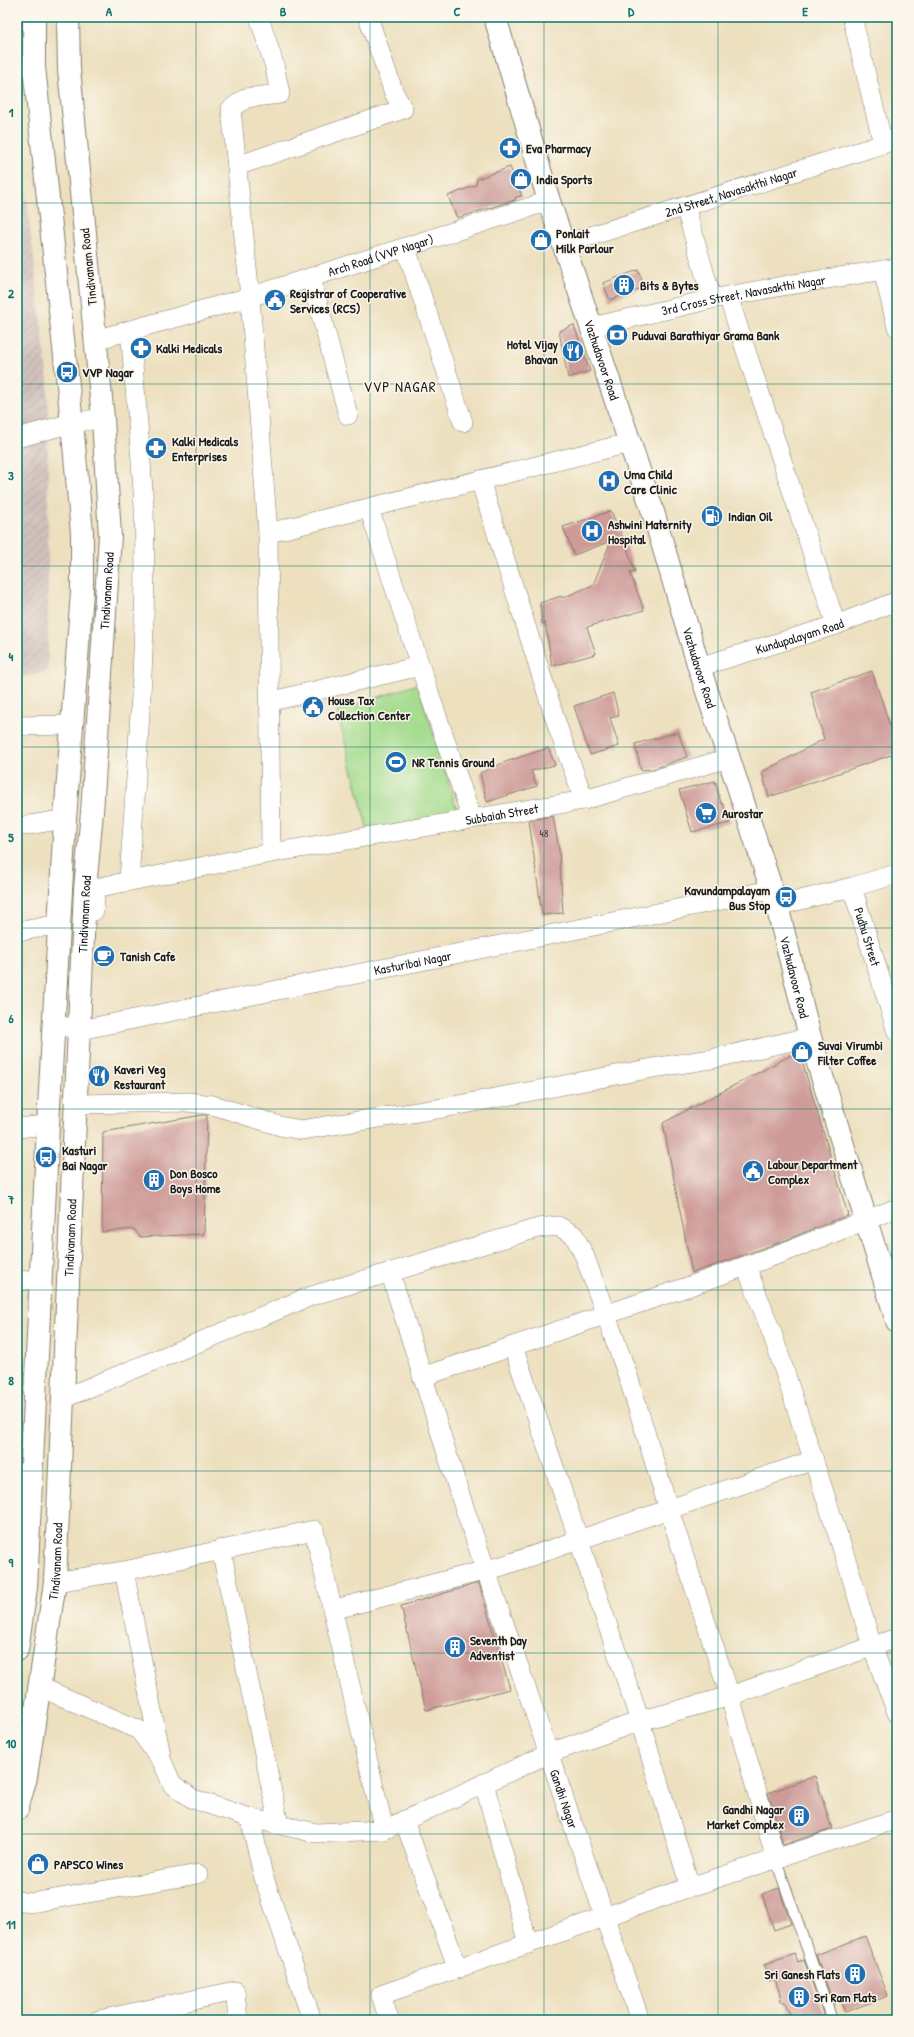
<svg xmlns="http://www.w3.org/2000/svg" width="914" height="2037" font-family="'Patrick Hand',sans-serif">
  <defs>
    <pattern id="industrial-furrows" width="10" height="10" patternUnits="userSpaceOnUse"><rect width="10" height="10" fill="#cfc0bb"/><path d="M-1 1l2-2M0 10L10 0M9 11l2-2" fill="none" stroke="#b1a4a0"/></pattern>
  </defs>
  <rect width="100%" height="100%" fill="#fbf7ec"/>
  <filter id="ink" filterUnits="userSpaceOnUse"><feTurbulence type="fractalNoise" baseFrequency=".025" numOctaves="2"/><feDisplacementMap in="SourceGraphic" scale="8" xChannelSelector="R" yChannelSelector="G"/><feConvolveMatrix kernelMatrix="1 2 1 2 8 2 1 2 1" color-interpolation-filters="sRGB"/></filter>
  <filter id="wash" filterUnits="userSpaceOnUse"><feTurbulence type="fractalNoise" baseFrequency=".012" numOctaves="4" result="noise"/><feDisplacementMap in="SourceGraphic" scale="16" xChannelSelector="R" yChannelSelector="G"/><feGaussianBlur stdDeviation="0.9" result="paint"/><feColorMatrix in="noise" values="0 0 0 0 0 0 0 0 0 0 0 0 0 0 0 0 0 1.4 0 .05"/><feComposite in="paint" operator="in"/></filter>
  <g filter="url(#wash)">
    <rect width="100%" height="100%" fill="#ede0bf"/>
    <path fill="url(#industrial-furrows)" d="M17,113L48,382V672L17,678Z"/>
    <path fill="#a4dc8e" stroke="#607c55" d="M418,684L458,813L368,831L337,711Z"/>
    <g id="blocks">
      <path fill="#ce9b99" d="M510,167L522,196L516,197L515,200L457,218L448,196L476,185L477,179Z
        M638,270L645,287L610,300L603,283Z
        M574,325L590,371L568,378L559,331Z
        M611,511L626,545L635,572L630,573L644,610L587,627L596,654L552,666L545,622L542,624L540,603L561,596L562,598L593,585L611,541L574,555L563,527Z
        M872,671L897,747V753L769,797L762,772L824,739L811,692Z
        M613,693L619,716L610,718L619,746L590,755L574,706Z
        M678,732L687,757L653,769L641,770L635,744Z
        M548,748L555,765L531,771L537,786L487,802L480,773L508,761Z
        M715,781L721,803L723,804L730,823L692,832L679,790Z
        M553,816L559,850L563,913L542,915L529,820Z
        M799,1051L848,1215L786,1240L692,1273L663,1123Z
        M203,1115H207L204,1234L140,1237L134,1229L102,1232L103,1132Z
        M479,1583L510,1689L426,1710L401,1606Z
        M815,1776L832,1829L783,1845L768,1793Z
        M779,1888L791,1924L774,1930L762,1894Z
        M865,1936L888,1996L845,2012L839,1999L834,2005L816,1955Z
        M795,1954L798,1962L804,1960L824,2016L819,2020H792L785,2002H781L780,1994L775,1979L770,1981L764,1965Z"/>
    </g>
  </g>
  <g filter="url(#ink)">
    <use href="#blocks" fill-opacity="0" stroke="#847e6e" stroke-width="1"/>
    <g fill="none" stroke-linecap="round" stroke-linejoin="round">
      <g stroke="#847e6e" stroke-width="12">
        <path id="lane" d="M776,1860L832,2020"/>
      </g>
      <g stroke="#847e6e" stroke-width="20">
        <g id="street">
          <path d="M852,17L883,144"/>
          <path d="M237,166L403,109L394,93L368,17"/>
          <path d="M685,206L712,299"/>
          <path id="s1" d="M565,244L883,144L897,138"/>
          <path d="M406,248L463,422"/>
          <path d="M883,270L897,327"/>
          <path d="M311,278L348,415"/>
          <path d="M728,296L836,625"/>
          <path id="s2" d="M592,327L712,299L788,285L897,268"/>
          <path id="s3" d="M95,340L250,297L549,201"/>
          <path d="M17,438L72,423L103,418"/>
          <path d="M480,480L558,728L584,800"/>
          <path d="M369,508L420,666L472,819"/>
          <path d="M268,533L629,443"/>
          <path id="s4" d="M699,667L836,625L897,601"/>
          <path d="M268,702L420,666"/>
          <path d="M17,726L72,725"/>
          <path d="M17,827L65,819"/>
          <path id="s5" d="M271,853L584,800L729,758"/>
          <path d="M129,881C137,759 148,631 144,509C141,449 135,390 130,330"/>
          <path id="s6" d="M852,887L897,1032"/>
          <path d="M777,906L852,887L897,874"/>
          <path d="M94,911L95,888L271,853L268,533L250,297L231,109L246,98L280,94L274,64L259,17"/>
          <path d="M17,932L59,924"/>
          <path id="s7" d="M53,1024L80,1030L771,890"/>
          <path d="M77,1104L188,1102L213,1105L280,1126L301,1130L443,1108L653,1068L711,1059L810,1037"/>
          <path d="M17,1128L48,1125"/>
          <path d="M746,1266L773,1336L850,1572L872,1646L897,1713"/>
          <path id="s8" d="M390,1272L459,1492L640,2020"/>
          <path d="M17,1281L40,1279"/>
          <path d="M513,1346L640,1721L690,1887"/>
          <path d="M422,1377L690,1286L790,1250L897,1208"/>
          <path d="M64,1398L311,1296L538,1228L558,1226L574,1235L585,1257L628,1376L669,1510L730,1696L776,1860"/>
          <path d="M17,1473H31"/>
          <path d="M221,1549L279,1825"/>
          <path d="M124,1571L161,1755"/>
          <path d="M55,1582L124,1571L314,1530L384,1830"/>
          <path d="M332,1610L502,1566L814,1460"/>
          <path d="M40,1687L139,1730L162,1761L172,1784L193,1799L250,1818L316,1833L384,1830L550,1753L640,1721L730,1696L897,1638"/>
          <path d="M484,1783L528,1944"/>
          <path d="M250,1818L263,1875L312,2020"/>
          <path d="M404,1820L458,1969"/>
          <path d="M17,1901L31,1903L198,1874"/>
          <path d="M99,2020L235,1991L238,2020"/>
          <path d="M389,2020L381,1995L690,1887L897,1819"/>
        </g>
      </g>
      <g stroke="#847e6e" stroke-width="24">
        <g id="primary">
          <path id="s9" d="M495,17L549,201L653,512L699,667L777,906L810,1037L897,1321"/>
        </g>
      </g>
      <g stroke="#847e6e" stroke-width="24">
        <g id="highway">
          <path d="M17,1650L26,1588L48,1125L65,819L82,592V533L72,423L34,67V17"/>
          <path id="s10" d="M17,1809L26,1777L55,1582L85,889L92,812L110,536L103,418L69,69L68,17"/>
        </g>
      </g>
      <use href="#lane" stroke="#fff" stroke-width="10"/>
      <use href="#street" stroke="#fff" stroke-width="19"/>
      <use href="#primary" stroke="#fff" stroke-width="22"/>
      <use href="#highway" stroke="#fff" stroke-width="22"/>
    </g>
  </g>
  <path fill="none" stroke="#0f766e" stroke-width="1" stroke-opacity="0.55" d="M196,17V2020M370,17V2020M544,17V2020M718,17V2020M17,203H897M17,384H897M17,566H897M17,747H897M17,928H897M17,1109H897M17,1290H897M17,1471H897M17,1653H897M17,1834H897"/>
  <defs>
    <g id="pharmacy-disc" transform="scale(1.15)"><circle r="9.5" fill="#1f6fb2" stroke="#fbf7ec"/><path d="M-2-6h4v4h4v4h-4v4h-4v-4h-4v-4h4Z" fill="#fff"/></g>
    <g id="shop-disc" transform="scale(1.15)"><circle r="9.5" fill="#1f6fb2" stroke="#fbf7ec"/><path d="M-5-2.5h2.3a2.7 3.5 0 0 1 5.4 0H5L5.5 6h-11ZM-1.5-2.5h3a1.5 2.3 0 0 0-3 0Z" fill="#fff"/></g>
    <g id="building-disc" transform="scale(1.15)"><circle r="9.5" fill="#1f6fb2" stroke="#fbf7ec"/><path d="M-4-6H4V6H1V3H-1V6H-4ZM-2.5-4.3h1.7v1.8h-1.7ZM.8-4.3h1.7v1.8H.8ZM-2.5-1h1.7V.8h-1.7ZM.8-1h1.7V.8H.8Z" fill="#fff"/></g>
    <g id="civic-disc" transform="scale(1.15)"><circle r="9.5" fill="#1f6fb2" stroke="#fbf7ec"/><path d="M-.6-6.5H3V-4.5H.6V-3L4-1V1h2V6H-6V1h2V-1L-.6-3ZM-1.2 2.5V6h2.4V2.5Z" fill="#fff"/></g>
    <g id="bank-disc" transform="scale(1.15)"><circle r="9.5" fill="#1f6fb2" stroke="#fbf7ec"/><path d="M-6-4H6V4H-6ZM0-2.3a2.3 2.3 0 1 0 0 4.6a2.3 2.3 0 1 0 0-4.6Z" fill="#fff"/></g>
    <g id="restaurant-disc" transform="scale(1.15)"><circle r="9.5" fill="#1f6fb2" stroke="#fbf7ec"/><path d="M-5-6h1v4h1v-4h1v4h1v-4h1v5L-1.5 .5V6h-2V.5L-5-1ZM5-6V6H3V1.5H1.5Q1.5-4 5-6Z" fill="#fff"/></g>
    <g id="bus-disc" transform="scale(1.15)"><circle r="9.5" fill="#1f6fb2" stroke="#fbf7ec"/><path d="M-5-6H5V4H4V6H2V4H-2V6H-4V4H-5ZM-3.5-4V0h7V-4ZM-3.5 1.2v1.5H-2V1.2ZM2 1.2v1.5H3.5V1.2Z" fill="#fff"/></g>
    <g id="hospital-disc" transform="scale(1.15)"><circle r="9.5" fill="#1f6fb2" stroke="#fbf7ec"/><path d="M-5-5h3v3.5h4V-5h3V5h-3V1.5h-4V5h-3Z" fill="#fff"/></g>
    <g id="fuel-disc" transform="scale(1.15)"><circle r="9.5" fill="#1f6fb2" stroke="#fbf7ec"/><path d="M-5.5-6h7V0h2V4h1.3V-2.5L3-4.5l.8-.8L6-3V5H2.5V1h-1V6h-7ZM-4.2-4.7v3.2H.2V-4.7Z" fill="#fff"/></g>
    <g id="stadium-disc" transform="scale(1.15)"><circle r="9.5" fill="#1f6fb2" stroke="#fbf7ec"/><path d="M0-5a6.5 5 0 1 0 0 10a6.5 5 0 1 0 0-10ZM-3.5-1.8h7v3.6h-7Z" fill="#fff"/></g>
    <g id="supermarket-disc" transform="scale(1.15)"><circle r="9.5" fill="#1f6fb2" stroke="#fbf7ec"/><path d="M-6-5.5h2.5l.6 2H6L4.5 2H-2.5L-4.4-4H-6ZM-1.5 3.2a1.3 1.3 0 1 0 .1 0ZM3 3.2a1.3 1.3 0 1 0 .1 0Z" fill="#fff"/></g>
    <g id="cafe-disc" transform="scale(1.15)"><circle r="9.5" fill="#1f6fb2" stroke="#fbf7ec"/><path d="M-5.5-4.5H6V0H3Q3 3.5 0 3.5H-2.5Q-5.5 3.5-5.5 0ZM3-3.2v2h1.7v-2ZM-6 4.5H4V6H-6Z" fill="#fff"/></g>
  </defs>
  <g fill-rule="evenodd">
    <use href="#pharmacy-disc" x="510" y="148"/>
    <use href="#shop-disc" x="521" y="179"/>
    <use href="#shop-disc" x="541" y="240"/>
    <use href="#building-disc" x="624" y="285"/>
    <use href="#civic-disc" x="275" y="300"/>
    <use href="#bank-disc" x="617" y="335"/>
    <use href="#pharmacy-disc" x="141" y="348"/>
    <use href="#restaurant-disc" x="573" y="351"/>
    <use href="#bus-disc" x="67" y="372"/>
    <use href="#pharmacy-disc" x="156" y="448"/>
    <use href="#hospital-disc" x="609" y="481"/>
    <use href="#fuel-disc" x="712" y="516"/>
    <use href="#hospital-disc" x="592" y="531"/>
    <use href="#civic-disc" x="313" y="707"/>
    <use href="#stadium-disc" x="396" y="762"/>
    <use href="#supermarket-disc" x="706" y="813"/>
    <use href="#bus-disc" x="786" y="897"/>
    <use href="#cafe-disc" x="104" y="956"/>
    <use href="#shop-disc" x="802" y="1052"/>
    <use href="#restaurant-disc" x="99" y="1076"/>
    <use href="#bus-disc" x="46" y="1157"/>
    <use href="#civic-disc" x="753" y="1171"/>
    <use href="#building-disc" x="154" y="1180"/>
    <use href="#building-disc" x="455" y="1647"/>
    <use href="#building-disc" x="799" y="1816"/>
    <use href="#shop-disc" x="38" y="1864"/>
    <use href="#building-disc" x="855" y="1974"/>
    <use href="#building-disc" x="799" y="1997"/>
  </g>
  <g text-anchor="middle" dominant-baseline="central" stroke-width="3" stroke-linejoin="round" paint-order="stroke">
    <g font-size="11" fill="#483c3b">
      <text x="544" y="833">48</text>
    </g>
    <g font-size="13" font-weight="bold" fill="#1c1c1c" stroke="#fbf7ec" text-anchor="start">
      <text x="526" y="148">Eva Pharmacy</text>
      <text x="536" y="179">India Sports</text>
      <text x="556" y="233">Ponlait<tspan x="556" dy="15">Milk Parlour</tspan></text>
      <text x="640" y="285">Bits &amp; Bytes</text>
      <text x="290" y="293">Registrar of Cooperative<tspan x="290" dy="15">Services (RCS)</tspan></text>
      <text x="632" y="335">Puduvai Barathiyar Grama Bank</text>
      <text x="558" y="344" text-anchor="end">Hotel Vijay<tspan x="558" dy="15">Bhavan</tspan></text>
      <text x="156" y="348">Kalki Medicals</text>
      <text x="82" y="372">VVP Nagar</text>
      <text x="172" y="441">Kalki Medicals<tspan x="172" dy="15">Enterprises</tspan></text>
      <text x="624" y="474">Uma Child<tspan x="624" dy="15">Care Clinic</tspan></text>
      <text x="728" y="516">Indian Oil</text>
      <text x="608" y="524">Ashwini Maternity<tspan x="608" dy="15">Hospital</tspan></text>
      <text x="328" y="700">House Tax<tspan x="328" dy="15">Collection Center</tspan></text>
      <text x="412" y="762">NR Tennis Ground</text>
      <text x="722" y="813">Aurostar</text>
      <text x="770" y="890" text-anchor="end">Kavundampalayam<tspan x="770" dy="15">Bus Stop</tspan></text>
      <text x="120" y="956">Tanish Cafe</text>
      <text x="818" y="1045">Suvai Virumbi<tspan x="818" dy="15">Filter Coffee</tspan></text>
      <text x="114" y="1069">Kaveri Veg<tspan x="114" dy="15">Restaurant</tspan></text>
      <text x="62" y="1150">Kasturi<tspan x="62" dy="15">Bai Nagar</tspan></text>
      <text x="768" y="1164">Labour Department<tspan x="768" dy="15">Complex</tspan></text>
      <text x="170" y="1173">Don Bosco<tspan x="170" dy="15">Boys Home</tspan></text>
      <text x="470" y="1640">Seventh Day<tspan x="470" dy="15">Adventist</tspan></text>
      <text x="784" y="1809" text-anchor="end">Gandhi Nagar<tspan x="784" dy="15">Market Complex</tspan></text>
      <text x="54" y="1864">PAPSCO Wines</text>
      <text x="840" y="1974" text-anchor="end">Sri Ganesh Flats</text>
      <text x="814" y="1997">Sri Ram Flats</text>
    </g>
    <g font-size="13" fill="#1c1c1c" stroke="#fbf7ec">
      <text stroke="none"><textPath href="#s1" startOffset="174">2nd Street, Navasakthi Nagar</textPath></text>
      <text stroke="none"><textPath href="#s3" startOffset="298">Arch Road (VVP Nagar)</textPath></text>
      <text transform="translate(88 267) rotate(-96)">Tindivanam Road</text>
      <text stroke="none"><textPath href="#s2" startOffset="155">3rd Cross Street, Navasakthi Nagar</textPath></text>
      <text stroke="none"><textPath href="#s9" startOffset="359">Vazhudavoor Road</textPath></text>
      <text stroke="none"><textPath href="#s10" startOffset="1223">Tindivanam Road</textPath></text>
      <text stroke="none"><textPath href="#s4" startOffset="105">Kundupalayam Road</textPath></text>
      <text stroke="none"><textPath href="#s9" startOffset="682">Vazhudavoor Road</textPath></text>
      <text stroke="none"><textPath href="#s5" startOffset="234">Subbaiah Street</textPath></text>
      <text stroke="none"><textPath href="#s10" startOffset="899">Tindivanam Road</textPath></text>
      <text stroke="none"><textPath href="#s6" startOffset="52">Pudhu Street</textPath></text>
      <text stroke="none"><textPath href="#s7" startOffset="367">Kasturibai Nagar</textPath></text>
      <text stroke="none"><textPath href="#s9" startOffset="1006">Vazhudavoor Road</textPath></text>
      <text stroke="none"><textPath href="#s10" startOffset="575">Tindivanam Road</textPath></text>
      <text stroke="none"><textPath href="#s10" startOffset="251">Tindivanam Road</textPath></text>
      <text stroke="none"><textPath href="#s8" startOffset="555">Gandhi Nagar</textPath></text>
    </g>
    <g font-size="15" letter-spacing="1" fill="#1c1c1c" stroke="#fbf7ec">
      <text x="400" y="386">VVP NAGAR</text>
    </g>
  </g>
  <rect width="914" height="2037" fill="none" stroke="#fbf7ec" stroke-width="44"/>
  <rect x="22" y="22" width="870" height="1993" fill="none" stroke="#0f766e" stroke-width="1.5"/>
  <g font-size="13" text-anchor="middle" font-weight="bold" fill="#0f766e">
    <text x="109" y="16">A</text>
    <text x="283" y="16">B</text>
    <text x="457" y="16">C</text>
    <text x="631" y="16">D</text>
    <text x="805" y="16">E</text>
    <text x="11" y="117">1</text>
    <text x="11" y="298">2</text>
    <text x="11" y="480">3</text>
    <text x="11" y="661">4</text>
    <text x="11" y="842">5</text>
    <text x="11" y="1023">6</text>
    <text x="11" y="1204">7</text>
    <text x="11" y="1385">8</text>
    <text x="11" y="1567">9</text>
    <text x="11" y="1748">10</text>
    <text x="11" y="1929">11</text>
  </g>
</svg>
